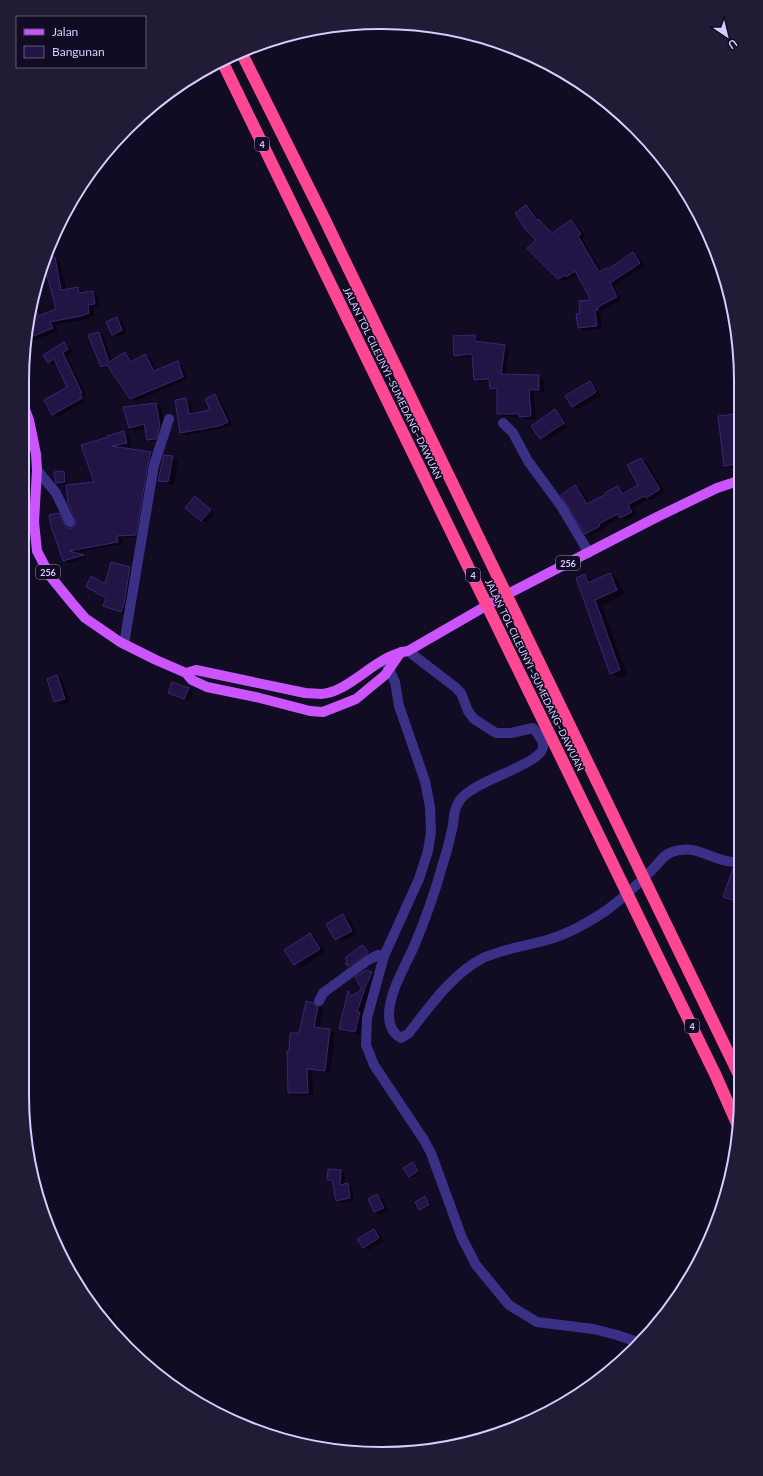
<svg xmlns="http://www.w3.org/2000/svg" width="763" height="1476" font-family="Lato,sans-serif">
  <rect width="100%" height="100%" fill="#110b23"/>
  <path fill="#0007" fill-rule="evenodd" d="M526,206L531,209L541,222L553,234L571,221L576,224L586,237L582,239L602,272L608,269L633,253L638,256L644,266L614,286L621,300L602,310L603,313H600L602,328L584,331L579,328L581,314L593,300L578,275L563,281L558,278L537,240Z
    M45,259L46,261L55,259L60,262L66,290L78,288L83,292V293L93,292L98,295L100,306L93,308L94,315L87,319L55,325L58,331L30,342L26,340L34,288L42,316L57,309L49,278L37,280Z
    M117,318L122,321L127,333L118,337L113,334Z
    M99,333L103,335L112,361L125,353L130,356L133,361L145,355L150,358L157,371L177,363L182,365L187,379L136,401L131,398L110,368L106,369L101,367Z
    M475,336L480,339V343L504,346L509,349L506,375L539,376L544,379V392H534L536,419L526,420L520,417L503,416L498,413V391L491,389L490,381L480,382L475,379L473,357L460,358L455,355Z
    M64,343L69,346L73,352L67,356L86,395L54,413V415L52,414L68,388L56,363L53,365L48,362Z
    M590,383L595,386L601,396L578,409L572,406Z
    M215,396L220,398L232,425L225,428L185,435L180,432L186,400L191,402L193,413L212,411Z
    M85,398L86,401L57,417L54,415Z
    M156,404L161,407L165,429L161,441L153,442L148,440L146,428L135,431L130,428L124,408Z
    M555,410L560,413L569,426L546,441L541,438ZM557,413H559L568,426L566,427Z
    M738,415V467L730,468L725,465L719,417Z
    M124,432L129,435L131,446L120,448L151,453L156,456L140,537L122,538L123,544L74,553L87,558L69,563L64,560L55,532L52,531L58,514L63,517L70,529H73L77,526L96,483L82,446Z
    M172,457L178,460L174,485L164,483L159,480Z
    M641,459L647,462L665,492L652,500L649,499L633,508L637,515L626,521L621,518L603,527L604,529L591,536L586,533L575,486L581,490L590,504L618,487L623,490L625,493L639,485L629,466Z
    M64,472L66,473L67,483L60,484L57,482Z
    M195,497L215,513L207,523L201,520Z
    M112,563L130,568L135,571L126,615L104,605L107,598L106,586Z
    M610,574L617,578L625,594L602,605L627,675L618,678L611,673L585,575L593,580L594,581Z
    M22,613L29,625L22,629Z
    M57,676L62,680L70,702L61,705L55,701Z
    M188,689L193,692L190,701L175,695Z
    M734,869H739L740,903L724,896Z
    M343,915L349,918L357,934L341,942L336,939Z
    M310,934L315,937L325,952L300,968L295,964Z
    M363,946L368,949L373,956L354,969L349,966Z
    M371,972L376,975L372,984L362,1015L364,1016L360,1035L345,1031L340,1028L348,992L353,996L363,990L357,978Z
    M313,1004L323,1011L319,1029L330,1030L335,1033L330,1073L312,1071L313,1095L294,1096L289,1093L290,1052Z
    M413,1163L420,1173L412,1178L409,1176Z
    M329,1170L341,1171L345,1173L344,1185L347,1184L352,1187L354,1200L341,1203L337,1200L333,1182L329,1180Z
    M377,1195L383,1199L388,1211L380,1215L375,1212L369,1199Z
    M425,1197L427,1199L431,1206L422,1211L420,1209Z
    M374,1230L379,1233L384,1241L369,1250L364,1247Z
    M98,1313H107L113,1316V1329L98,1315Z"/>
  <path fill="#221546" stroke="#3a2575" d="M526,205L537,220L538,219L552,233L571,220L581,234L578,236L599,272L607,268L608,269L633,252L640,263L610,283L617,297L598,307V310H595L597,326L578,328L576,314L580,313L579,301L591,300L575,271L566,277L565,275L558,279L527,248L536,240L526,230L515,213Z
    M55,257L61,290L78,287L79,293L93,291L95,304L88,305L89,313L81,316L50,322L53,328L26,339L33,297L38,316L56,309L47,275L39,276L45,260Z
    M117,317L122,330L112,335L106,322Z
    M99,332L109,362L125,352L131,362L145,354L154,371L178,361L183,377L130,399L107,365L101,367L88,335Z
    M475,335V341L505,345L501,374L539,375V390H529L531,416L519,417V414H497V388L490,389L489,379L474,380L472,354L454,356L453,336Z
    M64,342L68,349L63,353L82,393L80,394L82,398L52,415L44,400L67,387L54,359L48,363L43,355Z
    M590,381L596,392L572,407L565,396Z
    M215,394L228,422L219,426L180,433L175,400L186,398L189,414L210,410L205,399Z
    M156,403L160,426L156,439L147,440L144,424L129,428L123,407Z
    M555,409L564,423L540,439L531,426Z
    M736,414L738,428V464L724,466L718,416Z
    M124,431L127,443L112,446L151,452L148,464L136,535L117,536L118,542L69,551L84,555L63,561L53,531H52L49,515L59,513L67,528H72L76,525V520L68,503L66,485L94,482L81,445L108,437L107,436Z
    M164,455L173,456L168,482L158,481Z
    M641,458L660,489L646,498L644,496L628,505L632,512L620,518L617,514L599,524L600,526L585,534L561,495L575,485L587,504L606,494V492L618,486L622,494L638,485L627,465Z
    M64,471L65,482L56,483L54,472Z
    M195,496L211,510L201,521L185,508Z
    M111,562L130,567L124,604L121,612L103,606L106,598L86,587L91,576L105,584Z
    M610,573L617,590L595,600L620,670L610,674L576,578L585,574L588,583Z
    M57,675L65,699L54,702L47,679Z
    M172,682L189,688L184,699L168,693Z
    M733,868H739L740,902L723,897Z
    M343,914L352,931L335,940L326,924Z
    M310,933L320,949L294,965L284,950Z
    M362,945L369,952L348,967L345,963L348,964L345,958Z
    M366,970L372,972L368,982H367L357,1012H360L355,1032L339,1029L348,991L351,996L362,990L355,977Z
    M306,1001L313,1003L318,1007L314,1027L330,1029L325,1071L307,1069L308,1093H288L287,1051H289L290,1033H299Z
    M413,1162L418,1171L409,1177L403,1168Z
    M328,1169L341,1170L340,1185L348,1183L350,1198L336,1201L332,1180H327Z
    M377,1194L384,1208L374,1212L368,1199Z
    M425,1196L429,1205L419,1210L415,1202Z
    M374,1229L379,1238L363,1248L357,1239Z"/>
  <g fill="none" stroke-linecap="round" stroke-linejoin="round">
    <path stroke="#3a3187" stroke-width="10" d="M503,423L513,433L528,461L561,506L589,553
      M37,470L56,493L70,522
      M124,644L154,465L169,419
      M408,651L455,687L461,693L468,711L474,719L496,733H511L533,728C537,733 544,740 543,747C541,765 474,780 460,800C454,808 454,816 453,825C450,840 446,855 441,870C434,895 425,920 415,944C406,965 389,992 389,1015C389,1025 392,1033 401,1038L409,1033C430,1006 452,974 483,958C505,948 528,946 550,939C571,933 589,922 607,910C623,898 638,884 652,870C659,863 663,855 672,852C694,844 707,857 727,861C731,862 736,862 739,862
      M319,1001L323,993L368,960L378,955L384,956"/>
    <path stroke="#3a3187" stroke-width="10" d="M386,662L395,682L399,706L425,781L430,807L431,832L428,851L419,879L384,956L367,1018L366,1045L374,1065L424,1140L431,1153L462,1238L476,1265L509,1305L537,1322L593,1329L617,1335L640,1343"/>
    <path stroke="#cb54ff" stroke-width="10" d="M23,404L29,420L36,454L37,470L34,522L37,551L50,576L72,603L85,618L120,642L156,660L186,673L192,680L207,687L256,697L310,711L323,712L356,699L385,675L401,652
      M186,673L196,670L305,693C311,693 316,694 321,694C349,693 376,655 408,651L498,599L657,517L717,488L738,481"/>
    <path stroke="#ff4894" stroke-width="12" d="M241,52L323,216L740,1077
      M222,61L716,1076L739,1128"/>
  </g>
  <g text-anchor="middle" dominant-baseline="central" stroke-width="3" stroke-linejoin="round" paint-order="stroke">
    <g fill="#110b23" stroke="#9b93bd" stroke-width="1">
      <rect x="255" y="137" width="14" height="14" rx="3"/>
      <rect x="556" y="556" width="24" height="14" rx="3"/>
      <rect x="36" y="565" width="24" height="14" rx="3"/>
      <rect x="466" y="568" width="14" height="14" rx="3"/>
      <rect x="685" y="1019" width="14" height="14" rx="3"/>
    </g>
    <g font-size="9" font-weight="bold" fill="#d6cdff">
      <text x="262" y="144">4</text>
      <text x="568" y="563">256</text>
      <text x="48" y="572">256</text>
      <text x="473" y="575">4</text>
      <text x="692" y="1026">4</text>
    </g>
    <g font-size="10" fill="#d6cdff" stroke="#110b23">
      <text transform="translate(393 383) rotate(64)">JALAN TOL CILEUNYI–SUMEDANG–DAWUAN</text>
      <text transform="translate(535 675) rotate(64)">JALAN TOL CILEUNYI–SUMEDANG–DAWUAN</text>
    </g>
  </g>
  <path d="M0 0H763V1476H0ZM381 29H382A352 352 0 0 1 734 381V1095A352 352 0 0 1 382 1447H381A352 352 0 0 1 29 1095V381A352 352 0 0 1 381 29Z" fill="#211b35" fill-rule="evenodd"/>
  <path fill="none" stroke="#d6cdff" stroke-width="2" d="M381 29H382A352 352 0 0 1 734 381V1095A352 352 0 0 1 382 1447H381A352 352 0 0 1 29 1095V381A352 352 0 0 1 381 29Z"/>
  <rect x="16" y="16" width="130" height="52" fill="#110b23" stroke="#60597b"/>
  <rect x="24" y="29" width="20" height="6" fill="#cb54ff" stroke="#60597b"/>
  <text x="52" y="36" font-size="12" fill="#d6cdff">Jalan</text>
  <rect x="24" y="46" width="20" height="12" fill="#221546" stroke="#60597b"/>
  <text x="52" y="56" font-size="12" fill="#d6cdff">Bangunan</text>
  <g transform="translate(727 36) rotate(145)" stroke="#110b23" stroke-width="3" paint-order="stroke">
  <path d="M0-3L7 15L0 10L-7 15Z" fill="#d6cdff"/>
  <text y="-6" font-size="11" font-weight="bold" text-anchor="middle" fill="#d6cdff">U</text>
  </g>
</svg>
